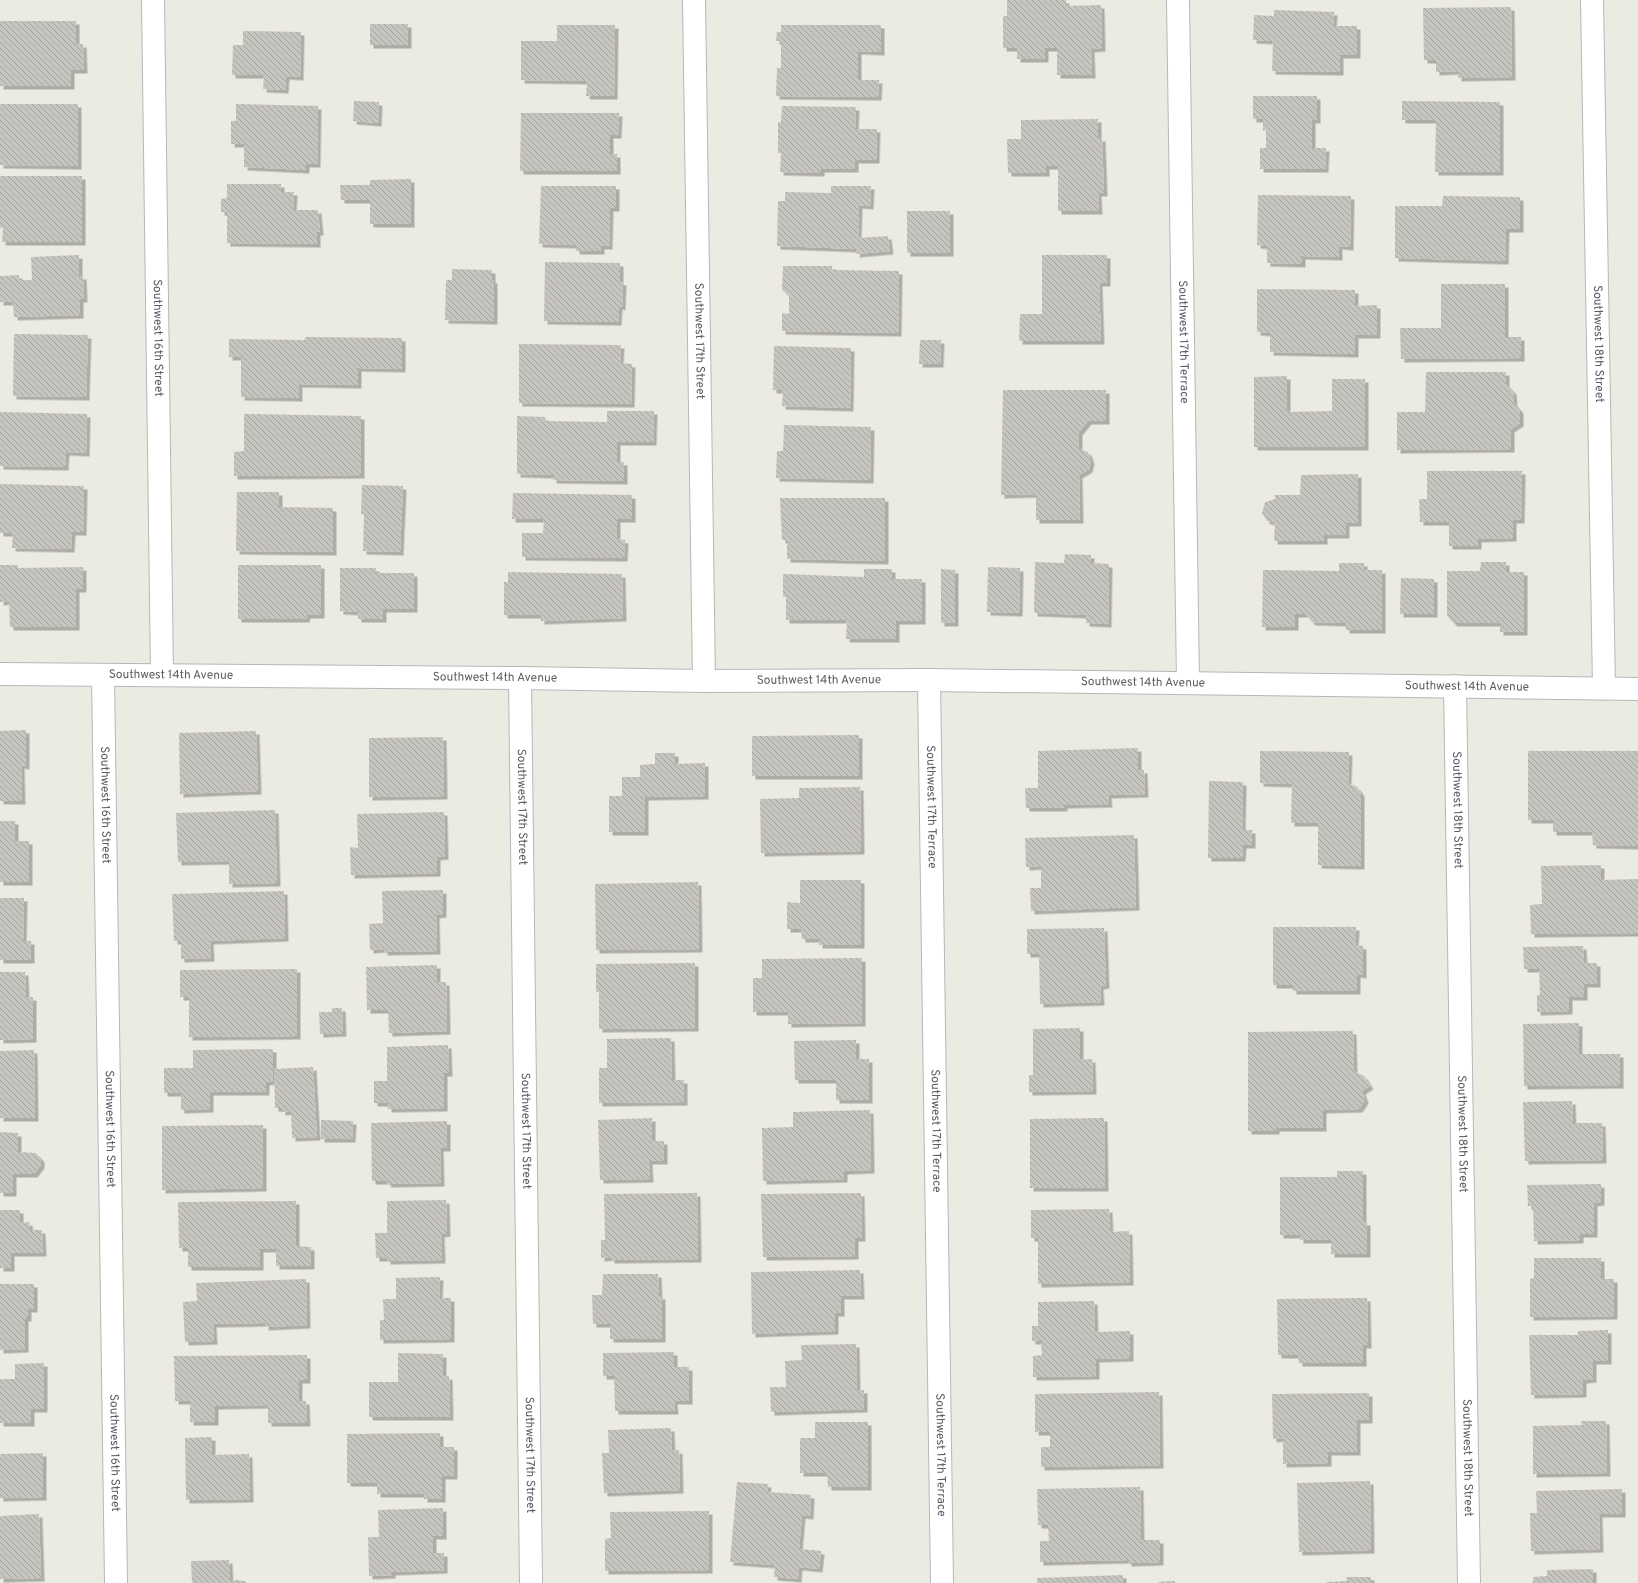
<svg xmlns="http://www.w3.org/2000/svg" width="1638" height="1583" font-family="Overpass,sans-serif">
  <defs>
    <pattern id="building-back-hatch" width="6" height="6" patternUnits="userSpaceOnUse"><rect width="6" height="6" fill="#c7c5bf"/><path d="M-1 5l2 2M0 0l6 6M5-1l2 2" fill="none" stroke="#a5a39f"/></pattern>
    <filter id="shadow"><feDropShadow dx="3.5" dy="3.5" stdDeviation="0" flood-color="#0004"/></filter>
  </defs>
  <rect width="100%" height="100%" fill="#ecebe2"/>
  <path fill="url(#building-back-hatch)" filter="url(#shadow)" d="M1007,0H1066V6L1101,5L1102,48L1091,49L1092,75H1057V48H1045V59H1017V48H1003V16H1007Z
    M1511,7L1512,77L1458,78V71L1436,72V60H1424L1423,8Z
    M1274,10L1334,12L1333,26H1357V55H1340V72L1272,71L1273,41L1253,40L1254,15L1274,16Z
    M0,21H76V44H83L84,70H71V86H0Z
    M370,24H408V45H370Z
    M557,25H615L614,96H586L587,81L521,80V41H557Z
    M781,25H881V52L858,51V80H879L878,97L776,96L777,68H781V41H776L777,32H781Z
    M243,31L301,32L300,77L286,76L285,90L263,89L264,75H232L233,45H243Z
    M1253,96H1317V120H1312V148H1326L1325,169H1260V148H1266V130L1263,131V119H1253Z
    M354,101L379,102L378,123L353,121Z
    M1402,101L1500,102V172H1435L1436,120H1402Z
    M0,104H78V166L0,165Z
    M236,104L318,106L317,164H306V170L244,167V144H231V121H236Z
    M782,106L856,107L855,129H877L876,160H855V169H821V173L780,172L781,153H778V122H781Z
    M521,113H619L618,135H610V154H617V171H520Z
    M1098,119V138H1102L1104,193H1098L1099,211H1058V166H1046V173H1008L1007,139H1021V120Z
    M0,176H82V242H2L3,228H0Z
    M411,179V224H370V200H341L340,185H370V180Z
    M227,184H281V192H294L293,210H318L320,232H317V244L227,243V212H221V199L227,198Z
    M541,186H616V208H610L609,246H601V251H576V245L539,244Z
    M831,186H871L870,206L859,205L858,238L888,236L890,251L856,254L857,249L777,246L778,201H785V192L831,193Z
    M1258,195L1351,196L1350,247L1339,246V257L1302,256V264L1267,263V246L1257,245Z
    M1443,196L1520,197V229H1506L1505,261L1395,258V206H1442Z
    M907,211H950V253H907Z
    M79,255V276H83L84,299H80V315L14,317L13,302H0V276L19,275V280H32L31,257Z
    M1042,255H1107V283H1099L1101,341H1019L1020,314H1042Z
    M545,262L620,263V282H623L622,307L619,306L618,322L544,321Z
    M783,266H832V270L899,271L898,333L782,331V313L789,314V295L782,290Z
    M452,269L492,270V280H494V321L445,320L446,280H452Z
    M1441,284H1505V337H1521V358L1401,359L1400,328H1441Z
    M1257,289L1355,290V306L1377,305V335H1355V354L1270,352V333L1257,332Z
    M14,334L88,335L86,397L13,396Z
    M305,337L402,338V369L358,368V385L299,384V398L241,397V357H229V339L305,340Z
    M920,340H941L940,364H919Z
    M519,344L621,345L620,363L632,364L631,404L519,403Z
    M774,346L851,348L850,408L782,406L783,390H773Z
    M1426,372H1506V384L1513,391L1514,403L1520,410V423L1511,429V449L1397,450V412H1425Z
    M1287,376V412L1332,411V379H1365V447H1254V377Z
    M1003,390H1106V421H1088L1079,432V449L1088,452L1091,461L1089,469L1079,475L1080,520H1036V494L1001,495Z
    M607,411H654L653,442H617V462H624V481L553,480V475L517,474V416L545,417V421L607,422Z
    M0,412L87,414L86,453L66,452L65,467L0,466Z
    M244,414L361,416V475L234,476V452L244,451Z
    M784,425L871,427L870,480L776,478L777,451H783Z
    M1427,471H1522L1521,520H1513V538L1478,539V546H1449V522H1420L1419,499H1427Z
    M1358,474V523H1346V535H1324V541H1274L1275,522L1267,521L1262,513L1265,502L1275,499V495H1300L1301,475Z
    M0,484L84,486L83,532H72L71,549L12,548L13,533H0Z
    M362,485L403,486L400,552L363,551L364,514H361Z
    M237,492H279V507L333,508V552L236,551Z
    M513,493L632,495V519H617V539L625,540L624,558L522,557V533H543L544,519H512Z
    M780,498H885V561L787,559V540H782Z
    M1065,554L1091,555V563L1109,564L1108,624L1086,623V615L1034,613L1035,562L1064,563Z
    M1481,562H1506V572H1524V632H1500V623H1454L1447,616V571H1480Z
    M1339,563H1364V570H1382V630H1346V623L1312,622L1306,614H1295V627H1262L1263,570L1339,571Z
    M0,565H18V568L83,567V589H76V627H10L9,601L0,602Z
    M238,565H321V615H307L306,619H238Z
    M988,567L1020,568L1019,613L987,612Z
    M340,568H376V573H414V609H383V619H358V612L340,611Z
    M864,569H892V579H922V621H896V639H846L847,620H786V597H783V574L864,577Z
    M941,569L955,570V623H941Z
    M508,572L622,574L623,618L541,621V615H504V582H508Z
    M1401,578L1434,579V614H1400Z
    M26,730V766L21,765L22,801H0V731Z
    M256,731L258,791L180,794L179,733Z
    M859,735V776H752V736Z
    M443,737L444,796L369,797V738Z
    M1138,748V770H1144L1145,794L1108,795L1109,804L1064,805V808H1026L1025,788H1038V751Z
    M1260,751L1349,752L1348,783L1357,787L1361,793V866L1318,865V823H1291L1292,784L1260,783Z
    M1528,751H1638V846L1593,845L1592,832H1553V820H1528Z
    M655,753H675V764L705,763V796L645,797V832H609V796H622V777H640V765L655,764Z
    M1209,781L1243,782L1242,830H1252V845H1243L1242,858H1208Z
    M860,787L861,851L761,853L760,799L799,798V788Z
    M275,810L277,883L229,884V861L178,862L176,813Z
    M444,812L445,856L437,857V873L351,875L350,847L358,848L357,814Z
    M0,821H15V841H29V882H0Z
    M1134,835L1136,907L1031,911L1030,888H1041V866L1026,867L1025,838Z
    M1601,865V880L1638,879V933L1531,934L1530,905L1542,904L1541,866Z
    M800,880H861V945H819V939H802L801,929H787V902L800,903Z
    M698,882L699,949L596,950L595,884Z
    M443,890V914L436,915L437,951L384,952V949L370,950L369,924L383,923L382,891Z
    M284,891L285,938L210,941L211,958L181,959V941H174L172,894Z
    M0,898H24L23,941H31V960H0Z
    M1273,927H1356L1355,945L1363,946V975L1357,974V991H1293V985H1273Z
    M1104,928L1106,985L1100,986L1101,1002L1040,1004L1039,954H1027V929Z
    M1583,946L1584,963H1597V984H1584V997H1569V1011L1537,1012V995H1540L1539,969H1524L1523,947Z
    M862,958V1023L788,1024V1012H753V978H762V959Z
    M695,963V1028L599,1029V992H596V964Z
    M437,965V982H446L447,1031L389,1033L388,1010H367L366,967Z
    M297,969V1036L189,1037V997H180V970Z
    M0,972H25L26,997H33V1039L0,1040Z
    M332,1008H342L343,1033L320,1034L319,1012H332Z
    M1579,1023V1054H1620V1085L1524,1086L1523,1024Z
    M1080,1028V1060L1092,1059L1093,1091L1029,1092V1075H1033V1029Z
    M1353,1031L1354,1071L1364,1076L1370,1086L1362,1091L1365,1100L1359,1109L1323,1110V1128H1276V1131H1248V1032Z
    M671,1038L672,1080H684V1102L599,1103V1068H607V1039Z
    M856,1040V1059H869V1100H836V1080H795L794,1041Z
    M448,1045L449,1073H444V1108L388,1109V1103H374V1081H387V1047Z
    M273,1049V1081L266,1082V1092H210V1109L181,1110V1093H164V1068H193V1050Z
    M34,1050L35,1118H0V1051Z
    M313,1067L317,1137L292,1138L291,1111L282,1112V1108H275L274,1069Z
    M1572,1101L1573,1123H1602L1603,1160L1525,1161L1523,1102Z
    M870,1110L871,1170L844,1171V1179L763,1181L762,1128L793,1127V1112Z
    M652,1118V1141H664V1161H649L650,1179L600,1180L598,1120Z
    M1104,1118L1105,1188H1030V1119Z
    M321,1120L353,1121L352,1139H321Z
    M447,1121V1148H440L441,1183L388,1184L387,1181H372L371,1123Z
    M263,1125V1188L162,1190V1126Z
    M0,1132L18,1133V1152L36,1153L41,1159V1165L34,1174H13V1193H0Z
    M1337,1171H1363V1222H1367V1254H1331V1240H1300V1235H1280V1177H1337Z
    M1601,1184V1202L1594,1203V1234H1580V1240L1534,1241L1533,1206H1528L1527,1185Z
    M697,1193L698,1259L611,1260V1257L601,1258V1240H605L604,1194Z
    M861,1193L862,1238H855V1256L763,1257L761,1194Z
    M446,1200L447,1233L441,1234L442,1260L387,1261V1258H376L375,1233H387V1201Z
    M296,1201V1246L311,1247V1266H276V1249H260V1267H188V1248H179L178,1202Z
    M1109,1209L1110,1232L1129,1231L1130,1282L1038,1284V1238H1031V1210Z
    M0,1210H20V1223L29,1222L30,1230H42L43,1253H11V1268H0Z
    M1534,1258H1601V1279H1614V1316L1530,1317V1279L1534,1278Z
    M860,1270L861,1296H841V1313H835V1331L752,1334L751,1272Z
    M603,1274H658L659,1296H662V1339H610V1324H593L592,1295H602Z
    M440,1277L439,1298H451V1339L380,1340V1320H384L383,1299H396V1278Z
    M306,1279L307,1325L265,1327V1323L213,1324L214,1341L185,1342L183,1302L197,1301L196,1283Z
    M0,1284H34V1309H28V1318H25V1349L0,1350Z
    M1367,1298L1368,1345H1363V1363H1299L1298,1355H1278L1277,1299Z
    M1094,1301L1095,1332L1130,1331V1358L1096,1359V1376L1033,1377V1356L1042,1355L1041,1341H1032V1326H1038V1302Z
    M1608,1330V1361H1593V1379L1583,1380V1394L1531,1395L1529,1335H1578V1331Z
    M856,1344L857,1390H864V1409L771,1412L770,1387H786L785,1361L802,1360L801,1345Z
    M674,1352V1367H689V1401H674L675,1411H615L614,1376H603V1353Z
    M398,1353L443,1354V1377L449,1376L450,1417H369V1382H398Z
    M307,1355V1380H299V1401H306L307,1423H268V1405L215,1406V1422H190V1401H175L174,1356Z
    M44,1363V1409H31V1423H0V1379H15V1364Z
    M1159,1392L1160,1465L1041,1467V1447H1050V1432H1035V1394Z
    M1369,1393V1420H1357V1452H1328V1463L1283,1464V1438L1273,1439L1272,1394Z
    M1581,1421H1606L1607,1473L1533,1474V1426L1582,1425Z
    M815,1422H868V1487H828L827,1473H800V1438H815Z
    M671,1428L672,1451L679,1450L680,1490L604,1493L602,1453H609L608,1430Z
    M440,1433V1447H454V1476H442V1499H424V1494H377V1483H347V1434Z
    M212,1437V1455L249,1454L250,1499L186,1500L185,1438Z
    M43,1453V1497L0,1498V1454Z
    M1370,1481L1371,1550L1299,1552L1297,1483Z
    M737,1482L768,1484L767,1492L811,1495L810,1516L802,1515L799,1549L821,1551L819,1569L799,1567L798,1579L774,1577L775,1565L730,1562Z
    M1140,1487L1141,1540H1160V1562L1128,1563V1560L1040,1562V1541H1049L1048,1525H1038L1037,1489Z
    M1622,1489V1514H1599L1600,1549L1531,1551L1530,1513H1537L1536,1491Z
    M443,1508V1536H433V1553H444V1570L392,1572V1575L369,1576L368,1537H379L378,1510Z
    M709,1511V1570L605,1571V1539L611,1538L610,1512Z
    M39,1514L41,1578L0,1579V1516Z
    M229,1560L230,1582L236,1580L244,1581L247,1583H192L191,1561Z
    M1593,1569V1583H1533V1577L1547,1576V1570Z
    M1123,1575V1583H1037V1578Z
    M1346,1577H1371V1583H1327V1582L1347,1581Z
    M1175,1581V1583H1158V1582Z"/>
  <g fill="none" stroke-linecap="round" stroke-linejoin="round">
    <g stroke="#b5b7bb" stroke-width="24">
      <g id="street">
        <path id="s1" d="M153,0L162,675"/>
        <path id="s2" d="M694,0L704,681"/>
        <path id="s3" d="M1178,0L1188,683"/>
        <path id="s4" d="M1592,0L1604,688"/>
        <path id="s5" d="M0,674L520,678L704,681L929,680L1638,689"/>
        <path id="s6" d="M103,675L116,1583"/>
        <path id="s7" d="M520,678L531,1583"/>
        <path id="s8" d="M929,680L942,1583"/>
        <path id="s9" d="M1455,686L1469,1583"/>
      </g>
    </g>
    <use href="#street" stroke="#fff" stroke-width="22"/>
  </g>
  <g text-anchor="middle" dominant-baseline="central" stroke-width="4" stroke-linejoin="round" paint-order="stroke">
    <g font-size="12" fill="#5a5d61" stroke="#fff">
      <text stroke="none"><textPath href="#s1" startOffset="338">Southwest 16th Street</textPath></text>
      <text stroke="none"><textPath href="#s2" startOffset="341">Southwest 17th Street</textPath></text>
      <text stroke="none"><textPath href="#s3" startOffset="342">Southwest 17th Terrace</textPath></text>
      <text stroke="none"><textPath href="#s4" startOffset="344">Southwest 18th Street</textPath></text>
      <text stroke="none"><textPath href="#s5" startOffset="171">Southwest 14th Avenue</textPath></text>
      <text stroke="none"><textPath href="#s5" startOffset="495">Southwest 14th Avenue</textPath></text>
      <text stroke="none"><textPath href="#s5" startOffset="819">Southwest 14th Avenue</textPath></text>
      <text stroke="none"><textPath href="#s5" startOffset="1143">Southwest 14th Avenue</textPath></text>
      <text stroke="none"><textPath href="#s5" startOffset="1467">Southwest 14th Avenue</textPath></text>
      <text stroke="none"><textPath href="#s6" startOffset="130">Southwest 16th Street</textPath></text>
      <text stroke="none"><textPath href="#s7" startOffset="129">Southwest 17th Street</textPath></text>
      <text stroke="none"><textPath href="#s8" startOffset="127">Southwest 17th Terrace</textPath></text>
      <text stroke="none"><textPath href="#s9" startOffset="124">Southwest 18th Street</textPath></text>
      <text stroke="none"><textPath href="#s6" startOffset="454">Southwest 16th Street</textPath></text>
      <text stroke="none"><textPath href="#s7" startOffset="453">Southwest 17th Street</textPath></text>
      <text stroke="none"><textPath href="#s8" startOffset="451">Southwest 17th Terrace</textPath></text>
      <text stroke="none"><textPath href="#s9" startOffset="448">Southwest 18th Street</textPath></text>
      <text stroke="none"><textPath href="#s6" startOffset="778">Southwest 16th Street</textPath></text>
      <text stroke="none"><textPath href="#s7" startOffset="777">Southwest 17th Street</textPath></text>
      <text stroke="none"><textPath href="#s8" startOffset="775">Southwest 17th Terrace</textPath></text>
      <text stroke="none"><textPath href="#s9" startOffset="772">Southwest 18th Street</textPath></text>
    </g>
  </g>
</svg>
